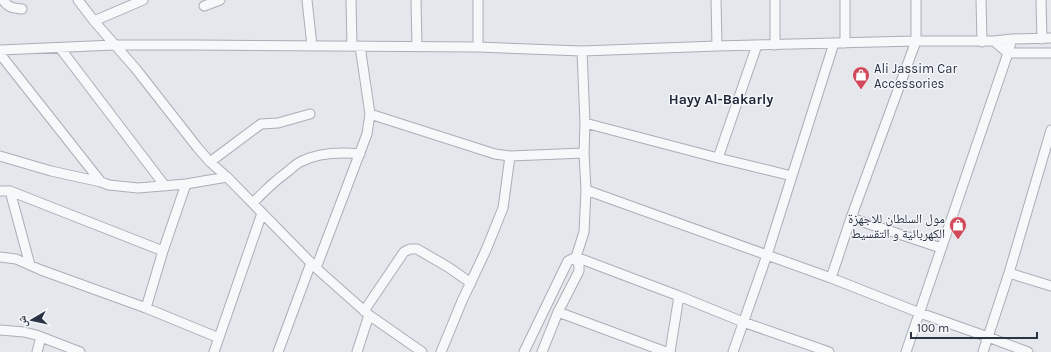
<svg xmlns="http://www.w3.org/2000/svg" width="1051" height="352" font-family="Karla,'Noto Naskh Arabic',sans-serif">
  <rect width="100%" height="100%" fill="#e4e7ec"/>
  <g fill="none" stroke-linecap="round" stroke-linejoin="round">
    <g stroke="#a9aeb7" stroke-width="11">
      <path id="minor" d="M3,0C8,8 14,8 22,9
        M78,0L94,21L136,69L197,147L210,162L227,177L316,268L369,315L422,352
        M307,0L312,46
        M351,0L352,46
        M416,0L417,47
        M478,0V47
        M716,0L717,46
        M775,0V45
        M845,0V43
        M981,0L982,42
        M1041,0L1042,39
        M204,6L220,0
        M94,21L143,0
        M994,41L1008,53H1051
        M60,48L165,186
        M0,50L114,45H191L478,47L582,51L717,46L916,41H994L1012,39L1051,38
        M0,54L101,182
        M370,114L495,154L510,156L584,153
        M585,123L718,158L792,176
        M0,156L51,171L101,182L109,185L138,188L186,184L227,177
        M718,158L757,45
        M210,162L261,124L278,123L310,114
        M586,190L831,278L920,313L988,337L1028,352
        M0,191H10L163,251
        M10,191L30,265
        M253,203C264,191 275,181 287,172C291,169 295,165 300,162C318,153 340,152 360,154
        M851,218L941,248
        M0,257L16,259L41,270L146,308L219,338
        M316,268L367,134L370,114L360,46
        M1009,273L1051,286
        M831,278L851,218L916,41V0
        M146,308L163,251L186,184
        M364,311L404,252L410,249H417L448,267L471,283
        M558,312L666,352
        M0,330L24,332L36,335L80,352
        M37,352L41,337
        M214,352L262,213
        M278,352L311,263
        M357,352L369,315
        M441,352L462,301L486,250L503,208L510,156
        M524,352L566,265L568,261L576,257L679,296L743,322L829,352
        M542,352L558,312L579,271V266L576,257L584,232L586,190L584,153L585,123L582,51
        M670,352L679,296
        M733,352L767,255L834,43
        M906,352L1008,53L1012,39
        M983,352L1009,273L1051,130"/>
    </g>
    <use href="#minor" stroke="#f7f8fa" stroke-width="9"/>
  </g>
  <defs>
    <g id="shop-pin" transform="scale(0.9)"><path d="M0 17L-7.5 6A9.5 9.5 0 1 1 7.5 6Z" fill="#d1495b" stroke="#f4f6f9"/><path d="M-5-2.5h2.3a2.7 3.5 0 0 1 5.4 0H5L5.5 6h-11ZM-1.5-2.5h3a1.5 2.3 0 0 0-3 0Z" fill="#fff"/></g>
  </defs>
  <g fill-rule="evenodd">
    <use href="#shop-pin" x="861" y="75"/>
    <use href="#shop-pin" x="958" y="225"/>
  </g>
  <g text-anchor="middle" dominant-baseline="central" stroke-width="3" stroke-linejoin="round" paint-order="stroke">
    <g font-size="13" fill="#2b3445" stroke="#f4f6f9" text-anchor="start">
      <text x="874" y="68">Ali Jassim Car<tspan x="874" dy="15">Accessories</tspan></text>
      <text x="945" y="218" text-anchor="end">مول السلطان للاجهزة<tspan x="945" dy="15">الكهربائية و التقسيط</tspan></text>
    </g>
    <g font-size="14" font-weight="bold" fill="#1d2536" stroke="#f4f6f9">
      <text x="721" y="99">Hayy Al-Bakarly</text>
    </g>
  </g>
  <g transform="translate(32 320) rotate(261)" stroke="#f4f6f9" stroke-width="3" paint-order="stroke">
  <path d="M0-3L7 15L0 10L-7 15Z" fill="#2b3445"/>
  <text y="-6" font-size="11" font-weight="bold" text-anchor="middle" fill="#2b3445">ش</text>
  </g>
  <path d="M911 332v6h126v-6" fill="none" stroke="#2b3445" stroke-width="2"/>
  <text x="917" y="332" font-size="12" fill="#2b3445" stroke="#f4f6f9" stroke-width="3" paint-order="stroke">100 m</text>
</svg>
